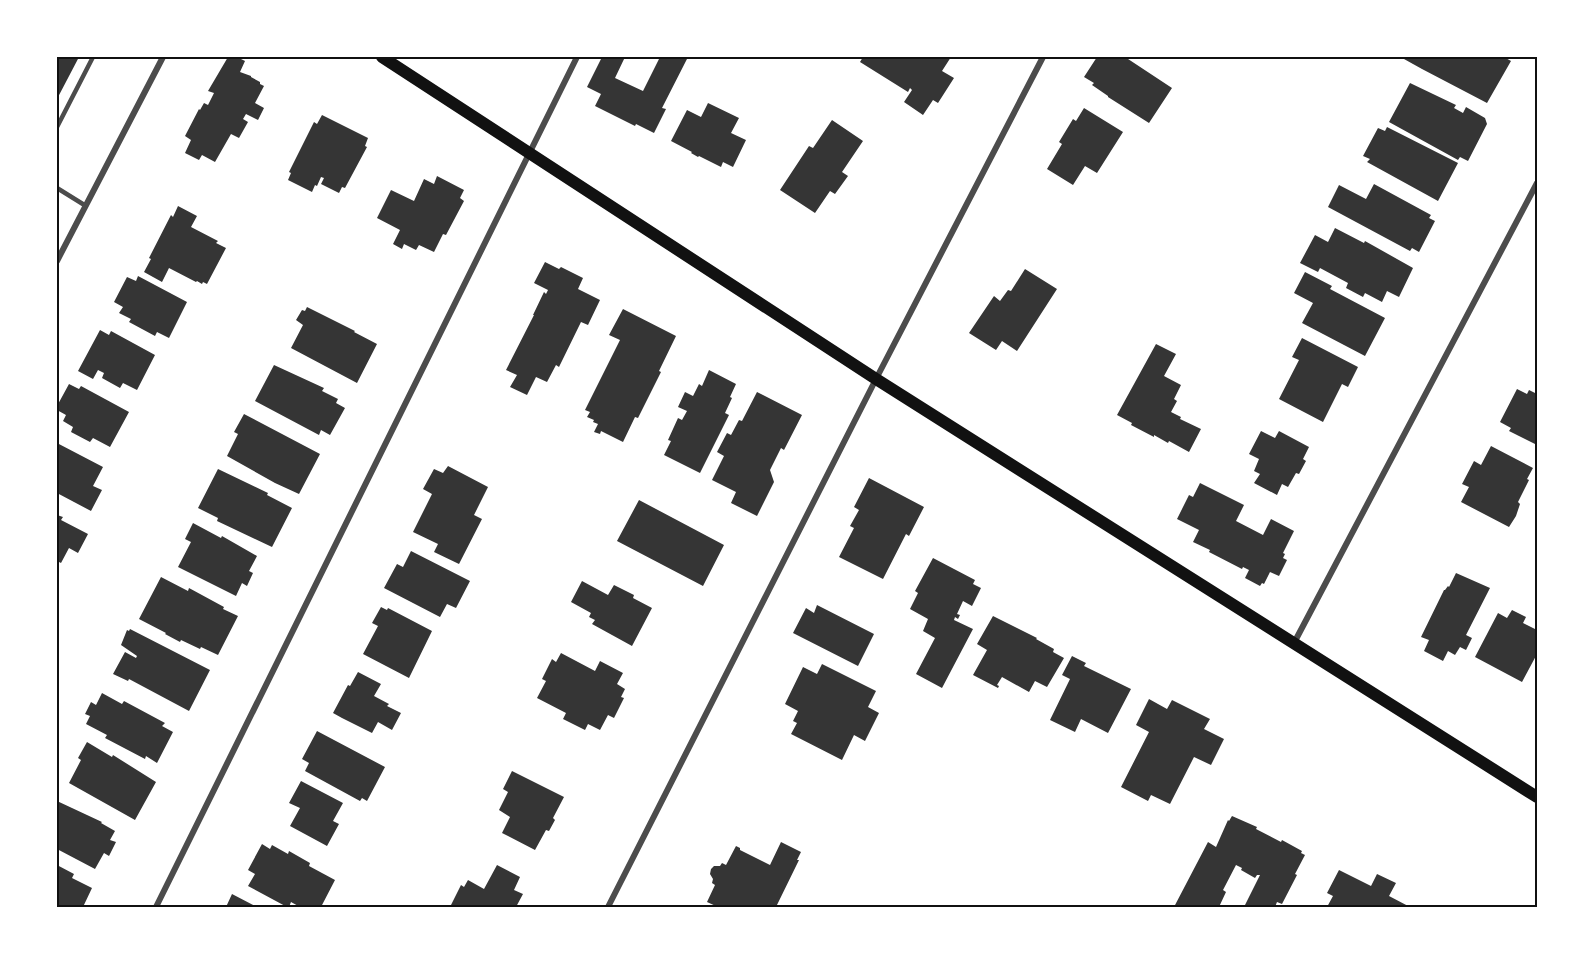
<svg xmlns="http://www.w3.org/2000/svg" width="1594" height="964" font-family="'Zilla Slab',serif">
  <rect width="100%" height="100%" fill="#fff"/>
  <path fill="#353535" d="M57,57H79L57,99Z
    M228,57H237L245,61L240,72L251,76V77L260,82V84L264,86L255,103L264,108L258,120L246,114L243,119L248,122L239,138L231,134L215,162L202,155L199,160L185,153L191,140L185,136L199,109L200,110L204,103L208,105L214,93L208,91Z
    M602,57H625L615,78L643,91L660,57H688L662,108L666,109L654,133L636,124L635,126L595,106L601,94L587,87Z
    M863,57H951L942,71L954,78L938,103L933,100L923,115L904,102L912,90L910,88L908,92L860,62Z
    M1097,57H1125L1172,88L1149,123L1108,97V96L1092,85L1094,83L1084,77Z
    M1405,57H1504L1511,61L1487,103L1422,69L1404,59Z
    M1410,83L1456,105L1454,108L1463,113L1466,107L1485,118L1487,124L1468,161L1460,157L1458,160L1389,122Z
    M708,103L739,118L731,133L746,140L733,167L723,162L721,167L699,156L698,157L691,153L692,152L671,141L687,110L701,117Z
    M1084,108L1123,132L1097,173L1085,166L1073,185L1047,169L1062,144L1059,142L1073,119L1076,121Z
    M322,115L368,138L365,146L367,147L345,188L342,187L339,193L321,184L324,178L321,177L317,186L315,185L312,192L288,180L291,173L289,172L314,122L317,124Z
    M832,120L863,141L842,172L848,176L835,194L830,191L815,213L780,190L809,146L813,148Z
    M1387,127L1458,163L1438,201L1367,162L1370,159L1363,156L1378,128L1385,131Z
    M437,176L464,190L460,198L464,201L446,235L443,234L434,252L419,245L416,250L404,244L402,249L393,244L400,230L377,218L391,190L414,201L424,179L434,184Z
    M1374,184L1431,215L1429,218L1435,221L1419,252L1412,248L1410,251L1328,207L1339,185L1366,199Z
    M178,206L197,216L191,227L218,241L216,243L226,248L207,284L203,282L202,284L197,281L196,282L169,268L162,282L144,272L151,259L149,258L171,215L173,217Z
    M1335,228L1364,243L1365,241L1413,268L1399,297L1387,291L1382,302L1365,293L1363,297L1346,288L1348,283L1320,268L1318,272L1300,263L1315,235L1328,242Z
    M545,262L559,269L561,267L583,278L578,289L600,300L588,325L581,322L559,367L556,365L547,382L536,377L527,395L510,387L517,375L506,370L534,315H533L544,292L546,294L548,290L534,283Z
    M1025,269L1057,289L1017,351L1002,341L996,350L969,333L994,296L1000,301L1008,290L1011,291Z
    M1305,272L1332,286L1330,289L1385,318L1365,356L1302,323L1313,303L1294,293Z
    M138,276L187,302L169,338L157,332L155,336L129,322L131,319L119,313L123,307L114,302L127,277L136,281Z
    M307,307L355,331L354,332L377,344L357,383L291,348L303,325L296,320L302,310L305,311Z
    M623,309L676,336L659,371L661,372L638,418L635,417L623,442L601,431L600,434L594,432L598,424L593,422L594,420L587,417L590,412L585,410L620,340L609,335Z
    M100,330L109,335L111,331L155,355L137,390L123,383L120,388L102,378L104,373L98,370L93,379L78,371Z
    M1302,338L1358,367L1348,387L1342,384L1323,422L1279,399L1299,360L1292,357Z
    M1156,344L1176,354L1164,376L1181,385L1174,399L1177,401L1171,412L1181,417L1180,419L1201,429L1189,452L1169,441L1168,443L1154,435V437L1131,425L1132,423L1117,415Z
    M274,365L324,388L322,391L338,399L336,403L345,408L330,435L321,430L319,435L255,401Z
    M709,370L736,384L730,397L732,398L725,413L729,415L700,473L664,455L671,441L668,440L678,418L682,420L687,411L678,407L685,392L693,396L699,384L702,386Z
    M69,384L79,389L81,386L129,412L110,447L93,438L90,442L71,432L73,427L63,421L66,415L57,410V406Z
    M1517,389L1527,394L1529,390L1537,394V445L1509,431L1511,428L1500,422Z
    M757,392L802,415L784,450L781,448L770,470L774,482L757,516L731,503L736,492L712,480L724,456L717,452L727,433L731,435L739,420L742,421Z
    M244,414L320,454L299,494L275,483L227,456L238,434L234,432Z
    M1261,431L1275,438L1279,431L1309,447L1303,459L1306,461L1299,474L1296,473L1288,487L1282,484L1277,495L1254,483L1260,474L1254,471L1259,459L1249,454Z
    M57,443L103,467L93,486L102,490L91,511L57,493Z
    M1491,446L1533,468L1527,479L1529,480L1518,502L1520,504L1516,516L1509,527L1461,502L1469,487L1462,484L1474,461L1481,465Z
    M448,466L488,487L474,515L482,519L459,564L434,552L438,544L413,532L432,494L423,489L434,469L443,473Z
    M218,469L268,493L267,495L292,508L272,547L217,521L218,518L198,508Z
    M869,478L924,507L909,536L906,534L883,579L839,557L854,528L850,526L859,510L854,507Z
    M1200,483L1244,505L1236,521L1263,535L1271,519L1294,531L1283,553L1285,554L1283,558L1287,560L1279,576L1270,572L1264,584L1262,583L1260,586L1245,578L1249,570L1243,567L1242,569L1209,552L1210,550L1193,542L1199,530L1177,519L1189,495L1193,497Z
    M639,500L724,545L703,586L617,541Z
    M57,515L63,517L61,520L88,534L78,553L69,548L61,563L57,561Z
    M193,523L221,538L222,536L257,556L249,571L253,573L247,586L242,583L236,596L178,567L191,542L185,539Z
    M411,551L470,581L456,608L447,604L440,617L384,588L397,564L403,567Z
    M933,558L975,580L973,584L981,588L972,606L963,601L957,614L960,615L958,619L955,617L954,620L973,629L942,688L916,674L935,638L923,631L928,619L910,609L918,593L915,591Z
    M1456,573L1490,588L1466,635L1472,638L1466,650L1460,647L1455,655L1448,651L1443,661L1424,651L1429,640L1421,637L1444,590H1445L1448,586L1449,587Z
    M161,577L188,591L189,588L224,607L223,609L238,616L218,655L201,647L200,649L181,640L180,642L165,634L166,633L139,619Z
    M582,581L608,595L614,585L634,595L633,598L652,608L632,646L592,624L595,620L589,617L591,613L571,602Z
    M817,605L874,634L858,666L793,633L806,608L814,613Z
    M381,607L387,610L388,608L432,631L409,678L363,654L378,626L372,623Z
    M1512,610L1526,617L1523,623L1537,630V654L1522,682L1475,657L1498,613L1507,618Z
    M993,616L1037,638L1036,639L1054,649L1053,652L1064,658L1047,687L1035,681L1029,692L1002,677L997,685L999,686L998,688L973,675L987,650L977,644Z
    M130,629L210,670L189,711L129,679L128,681L113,674L125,652L136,658L137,656L121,645L127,630L129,631Z
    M561,653L595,671L600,661L623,673L617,684L625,689L621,697L624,698L614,718L608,715L600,730L588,724L585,730L563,719L566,713L537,698L546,681L542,679L552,659L556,662Z
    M1072,656L1086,663L1084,666L1131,689L1108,733L1081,719L1075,732L1050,720L1070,679L1062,675Z
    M822,664L876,691L868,707L879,713L865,741L854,735L842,760L791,734L797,723L793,721L798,711L785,704L803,667L817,674Z
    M358,672L381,684L374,696L389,704L387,706L401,713L392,730L378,722L372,733L342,718L333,713L348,685L350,686Z
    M102,693L122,704L124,701L165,723L162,726L173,732L157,763L146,756L145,759L105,738L107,735L86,724L90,716L85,714L91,702L96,705Z
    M1149,699L1167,709L1172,700L1210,719L1204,729L1224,739L1211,765L1194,757L1170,804L1151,795L1148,801L1121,787L1149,732L1136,725Z
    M317,731L385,767L367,801L362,798L360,801L305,771L309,763L302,759Z
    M87,742L112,757L113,755L156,782L135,820L69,783L81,760L78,758Z
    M512,771L564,797L553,818L555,820L549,831L546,830L535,850L502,833L510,817L499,810L508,792L503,789Z
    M301,781L343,803L333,821L339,824L327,846L290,826L300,808L289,803Z
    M57,801L102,822L101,823L115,831L110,840L116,842L109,856L104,853L95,869L57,849Z
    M1232,816L1257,827L1256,829L1281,842L1282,840L1302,851L1301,853L1305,855L1295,874L1297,875L1282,904L1277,902L1275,907H1244L1260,875H1257L1255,878L1241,870L1242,868L1236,865L1223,890L1226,892L1219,907H1174L1208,842L1216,847L1228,820L1229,821Z
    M781,842L801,852L797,860H799L776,907H718L707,902L715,885L712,883L713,879L710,874L711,869L714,866H720L722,863L726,865L736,846L740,848V850L770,865Z
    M262,844L270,849L272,845L288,854L289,851L310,863L309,866L335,880L321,907H300L291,902L289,907H287L248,886L255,874L248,870Z
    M57,865L74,874L72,878L92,888L83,907H57Z
    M497,865L520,877L514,890L523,894L516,907H450L461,885L464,887L468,880L484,889Z
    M1339,870L1371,886L1377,874L1396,883L1389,896L1410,907H1327L1333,896L1327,893Z
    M232,894L257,907H226Z"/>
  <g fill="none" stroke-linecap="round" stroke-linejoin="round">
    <path stroke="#4c4c4c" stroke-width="4.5" d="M57,127L93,57
      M57,188L86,206"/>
    <path stroke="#4c4c4c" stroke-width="6" d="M57,261L163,57
      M1294,643L1537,183
      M156,907L577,57
      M608,907L876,379L1043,57"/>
    <path stroke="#111" stroke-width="12" d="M382,57L876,379L1537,797"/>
  </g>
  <rect width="1594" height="964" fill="none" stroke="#ffffff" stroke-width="117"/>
  <rect x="58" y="58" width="1478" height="848" fill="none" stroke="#111" stroke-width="2"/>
</svg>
